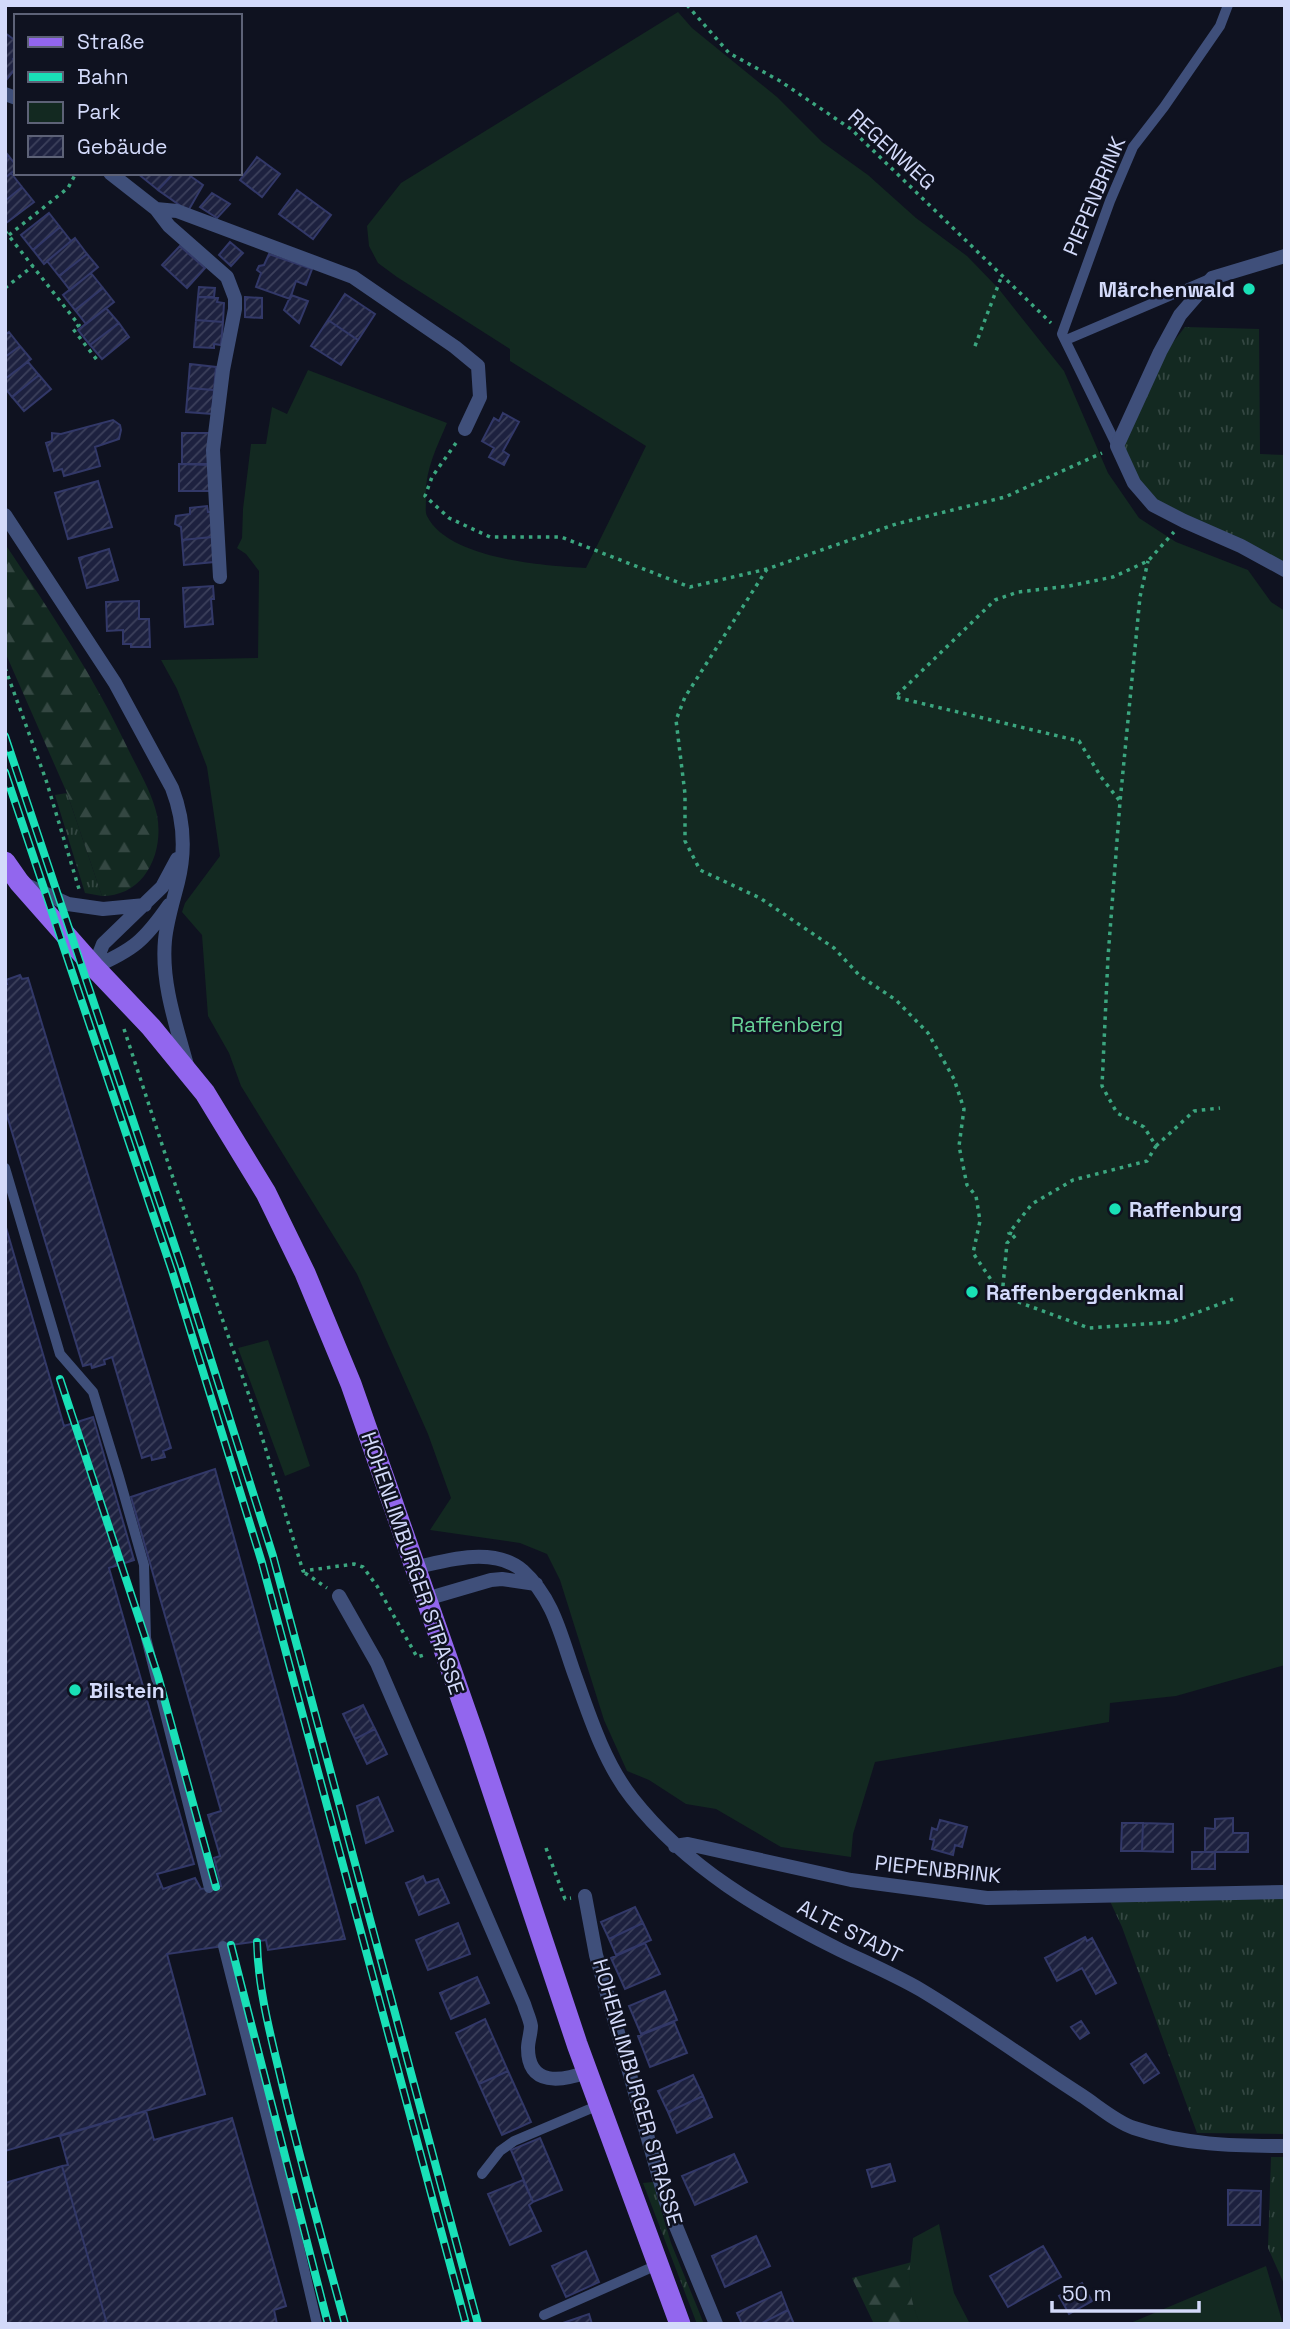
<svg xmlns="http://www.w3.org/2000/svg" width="1290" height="2329" font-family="'Space Grotesk',sans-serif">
  <defs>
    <pattern id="grass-tufts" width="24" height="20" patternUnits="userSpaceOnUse" patternTransform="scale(1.75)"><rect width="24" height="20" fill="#132921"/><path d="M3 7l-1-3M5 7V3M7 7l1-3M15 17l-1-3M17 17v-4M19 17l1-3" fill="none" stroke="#344742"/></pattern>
    <pattern id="forest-firs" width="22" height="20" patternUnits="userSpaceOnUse" patternTransform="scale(1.75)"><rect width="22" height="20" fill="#132921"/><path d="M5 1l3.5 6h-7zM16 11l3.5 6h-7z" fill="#344742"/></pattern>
    <pattern id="building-hatch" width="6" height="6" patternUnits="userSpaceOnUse" patternTransform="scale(1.75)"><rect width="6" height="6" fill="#1d213f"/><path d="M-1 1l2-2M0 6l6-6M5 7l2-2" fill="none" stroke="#3d415c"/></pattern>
  </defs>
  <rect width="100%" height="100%" fill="#0f1220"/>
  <path fill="url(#grass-tufts)" d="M1185,327L1259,329L1260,454L1285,455V570L1153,505L1117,446L1163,355Z
    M67,793L102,896L85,893L55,795Z
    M1285,1897V2134L1197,2133L1122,1927L1109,1899Z
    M1271,2157H1285V2286L1268,2248Z
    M653,2182L671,2243L704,2324H697L643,2183Z"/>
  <path fill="url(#forest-firs)" d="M5,544C50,611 95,678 129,751C139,771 152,793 157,815C161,836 157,859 144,876C134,889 119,896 102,896L67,793L5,652Z
    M927,2258L967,2324H874L852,2278Z"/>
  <path fill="#132921" d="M678,12L692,28L777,97L822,142L868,175L916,218L967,256L998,288L1064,371L1108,473L1139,518L1176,542L1248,570L1271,602L1285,611V1665L1176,1696L1110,1703L1109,1722L875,1762L853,1834L851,1857L781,1847L716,1809L686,1804L649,1780L627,1771L604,1720L560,1580L547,1554L520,1543L430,1530L451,1498L428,1434L357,1274L241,1086L229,1053L208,1016L202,935L182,912L185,903L220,856L207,767L177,689L161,660L258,658L259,571L246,554L237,548L242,538L243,509L251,444H266L272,407L287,414L308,370L447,423C436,449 424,472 426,500C426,505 425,512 427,516C448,559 545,566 586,568L646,446L510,361V349L397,277L378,263L369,246L367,226L401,183Z
    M268,1340L310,1466L285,1476L238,1348Z
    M939,2224L954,2293L970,2324H920C906,2291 909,2273 913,2238Z
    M1266,2266L1283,2324H1128Z"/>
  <path fill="url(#building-hatch)" stroke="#323868" stroke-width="2" d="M5,33L16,41V56L13,59L16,62V68L7,79L5,77Z
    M7,154L16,165V169L5,178Z
    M257,157L280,174L262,197L240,180Z
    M11,173L22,187L5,201V178Z
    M137,173H174L158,190Z
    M174,173H186L203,185L188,211L158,190Z
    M22,187L34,202L6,223L5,201Z
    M297,190L331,215L313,239L279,214Z
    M212,193L230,204L217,218L200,207Z
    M49,213L60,227L33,250L21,235Z
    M60,227L71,241L44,264L33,250Z
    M75,238L87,254L59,276L47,261Z
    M230,242L243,253L231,266L219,255Z
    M180,246L205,268L187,288L162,265Z
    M87,254L98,267L70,290L59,276Z
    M269,254L312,269L306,285L296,281L290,299L256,287L261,273L257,270L259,266L264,265Z
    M91,273L103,288L75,310L63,295Z
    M199,287L215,288L214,297H198Z
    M103,288L114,302L86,324L75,310Z
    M345,294L375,314L358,340L328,320Z
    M291,295L308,301L299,323L284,310Z
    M198,297L218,298L217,302L224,303L223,322L196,320Z
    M245,297L262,298V318L245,317Z
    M106,308L119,323L90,345L78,330Z
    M196,320L223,322L221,345L214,344V348L194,347Z
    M328,320L358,340L341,365L311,346Z
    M119,323L129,337L102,359L90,345Z
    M9,332L20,346L5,357V335Z
    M20,346L31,359L5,379V357Z
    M28,362L39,375L12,397L5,388V379Z
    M190,364L216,367L214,390L188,388Z
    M39,375L51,389L24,411L12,397Z
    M188,388L214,390L212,414L186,412Z
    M503,413L519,422L503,451L509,455L504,465L489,457L494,448L482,441L494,418L499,421Z
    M113,420L120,425L121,430L119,439L95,447L100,466L64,476L62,469L54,471L46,443L52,441V433L61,434Z
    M182,433H209V464H182Z
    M179,464L211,465V491H179Z
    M98,481L112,527L68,539L55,493Z
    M207,506L208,512H211L212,537L182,540L181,527L175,524L176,516L190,514V508Z
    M212,537L214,562L184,565L182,540Z
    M109,549L118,580L87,588L79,558Z
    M213,586L214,599H211L213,624L185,627L183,588Z
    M139,601V619H149L150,647H131V644H123V630L107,631L106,602Z
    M20,975L22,979L28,978L171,1448L163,1451L165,1457L152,1460L151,1455L142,1458L112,1357L104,1360L105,1364L92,1368L91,1364L83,1366L5,1109V984H7L6,980Z
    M5,1224L64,1426L93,1417L134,1560L109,1568L194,1864L157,1874L163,1889L195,1878L201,1889L221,1886L214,1858L220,1856L208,1815L221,1811L131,1497L215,1469L345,1939L268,1950L266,1940L167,1954L205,2094L5,2151Z
    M363,1705L375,1729L355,1739L343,1714Z
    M375,1729L387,1754L367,1764L355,1739Z
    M378,1797L393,1831L366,1843L357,1806Z
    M1233,1818V1833H1248V1852H1205V1828L1215,1829V1819Z
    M940,1820L967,1827L962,1847L955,1845L953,1855L932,1849L934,1840L930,1839L932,1828L937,1830Z
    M1122,1823H1143L1142,1851H1121Z
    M1143,1823L1173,1824V1852L1142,1851Z
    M1192,1852H1215V1869H1192Z
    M423,1876L426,1883L438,1879L449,1903L419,1915L406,1883Z
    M635,1907L643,1923L609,1939L601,1922Z
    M458,1923L470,1954L428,1970L416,1940Z
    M643,1923L651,1940L616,1955L609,1939Z
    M1085,1937L1087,1941L1092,1938L1116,1983L1096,1994L1082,1968L1057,1981L1045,1958Z
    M645,1943L660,1974L625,1989L611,1958Z
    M477,1977L489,2003L451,2019L440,1993Z
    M665,1991L677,2020L641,2034L629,2006Z
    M485,2019L508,2071L479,2084L456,2033Z
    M1081,2021L1089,2033L1080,2039L1071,2027Z
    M674,2022L687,2053L650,2067L638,2036Z
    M1146,2054L1159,2073L1144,2083L1131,2064Z
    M508,2071L531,2122L502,2135L479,2084Z
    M693,2075L703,2096L668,2112L658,2091Z
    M703,2096L712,2117L677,2133L668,2112Z
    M146,2111L154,2140L232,2118L286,2306L274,2310L277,2324H107L62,2166L68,2165L60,2136Z
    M540,2138L562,2190L533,2202L511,2150Z
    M734,2154L747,2182L695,2205L682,2176Z
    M890,2164L895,2181L872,2187L867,2170Z
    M62,2166L107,2324H5V2183Z
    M523,2180L533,2202L529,2205L541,2231L510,2245L488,2194Z
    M1228,2190L1261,2191L1260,2225H1228Z
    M756,2236L770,2266L725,2287L712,2256Z
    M1043,2246L1061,2277L1008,2307L990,2276Z
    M586,2251L599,2282L566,2297L552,2266Z
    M1082,2283L1092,2301L1069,2314L1059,2296Z
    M781,2292L788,2310L760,2324H742L737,2313Z
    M788,2310L794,2324H760Z
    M589,2314L592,2324H560Z"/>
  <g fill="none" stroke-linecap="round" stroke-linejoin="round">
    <path stroke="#3ba67f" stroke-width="3.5" stroke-dasharray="3.5 5" stroke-linecap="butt" d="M687,5L729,53L780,81L851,129L1051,323
      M5,231L79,325L73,329L97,360
      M9,235L68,188L76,173
      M5,288L33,266
      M975,346L1001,278
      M456,443L432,477L425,496L449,518L490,537H561L690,587L767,569L896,524L1005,497L1102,453
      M767,569L685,697L676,720L685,794V841L700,870L760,898L834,948L860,976L896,1000L928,1033L954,1079L964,1109L959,1146L967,1185L976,1196L980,1221L973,1253L1002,1296L1007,1243L1016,1235L1009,1233L1032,1204L1073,1180L1147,1161L1156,1146L1144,1127L1117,1113L1102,1086L1108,957L1120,802L1140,597L1148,561
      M5,668L46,780L79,889
      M1119,800L1101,777L1079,741L895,697L995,600L1018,592L1069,586L1113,577L1148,561L1174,532
      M124,1029L175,1184L251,1401L303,1571L354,1564L363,1567L377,1586L417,1657L424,1655
      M1156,1146L1194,1111L1220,1108
      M1002,1296L1089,1328L1172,1322L1233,1299
      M305,1573L327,1588
      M546,1848L565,1899L571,1898"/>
    <path stroke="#3f4f7a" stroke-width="10" d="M1066,340L1207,280
      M1117,446L1062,334L1110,201L1133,147L1164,107L1220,26L1228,5
      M5,1168L60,1354L93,1392L119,1477L144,1565L146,1638L209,1888
      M223,1946L294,2226L317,2324
      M482,2174L500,2151L514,2141L599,2105
      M544,2315L657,2265"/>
    <path stroke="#3f4f7a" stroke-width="14" d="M5,94L16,98
      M110,173L156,209L177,211L353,277L455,347L478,366L480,397L465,429
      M156,209L169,226L227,277L235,298V309L223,370L213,450L220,577
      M1285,256L1212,278L1180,315L1160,352L1117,446L1134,483L1153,505L1184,521L1241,546L1285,570
      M5,515L115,683L172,788C184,819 186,850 178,882C173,902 167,920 165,940C161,982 176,1025 187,1065
      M26,885L68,904L103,909L145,905
      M94,967L103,944L162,887L177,859
      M94,967C133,950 144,941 169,905
      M414,1568C446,1560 495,1546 523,1571C556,1601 562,1642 577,1681C591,1721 606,1765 632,1798C687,1868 762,1911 840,1950C867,1963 895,1975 921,1990C976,2023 1028,2061 1081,2095C1098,2106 1116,2122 1134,2128C1185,2145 1232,2146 1285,2146
      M339,1596L377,1663L524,2004C526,2011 530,2019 531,2026C531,2033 528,2041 528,2048C528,2087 562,2081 587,2072
      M426,1599L491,1580L502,1579L536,1584
      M675,1846L688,1844L851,1880L987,1898L1285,1892
      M585,1896L596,1955L666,2202L716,2324"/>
    <path stroke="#9266ee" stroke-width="21" d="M5,862L19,882L94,967L151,1027L205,1093L266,1193L305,1273L351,1384L475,1738L577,2044L680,2324"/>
    <g stroke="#19e0b7" stroke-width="8">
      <path id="rail" d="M5,736L181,1265L273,1556L478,2324
        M5,772L172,1271L262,1563L466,2324
        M60,1379L158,1676L216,1887
        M257,1942C258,1988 270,2033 281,2079C300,2161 323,2242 345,2324
        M231,1945L328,2324"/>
    </g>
    <use href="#rail" stroke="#0f1220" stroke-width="5" stroke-dasharray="16" stroke-linecap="butt"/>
  </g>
  <g fill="#19e0b7" stroke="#0f1220" stroke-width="2.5">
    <circle cx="1249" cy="289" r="7"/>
    <circle cx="1115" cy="1209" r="7"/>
    <circle cx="972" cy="1292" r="7"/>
    <circle cx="75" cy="1690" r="7"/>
  </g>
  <g text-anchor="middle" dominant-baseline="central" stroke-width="5" stroke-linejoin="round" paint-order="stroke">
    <g font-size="21" fill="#d3dafa" stroke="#0f1220">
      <text transform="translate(892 149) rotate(42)">REGENWEG</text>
      <text transform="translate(1094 196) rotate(-67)">PIEPENBRINK</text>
      <text transform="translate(413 1563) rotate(71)">HOHENLIMBURGER STRASSE</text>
      <text transform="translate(938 1869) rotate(6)">PIEPENBRINK</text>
      <text transform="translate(850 1931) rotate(27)">ALTE STADT</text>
      <text transform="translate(638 2092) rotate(74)">HOHENLIMBURGER STRASSE</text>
    </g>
    <g font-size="21" font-weight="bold" fill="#d3dafa" stroke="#0f1220" text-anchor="start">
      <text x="1235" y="289" text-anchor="end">Märchenwald</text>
      <text x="1129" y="1209">Raffenburg</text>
      <text x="986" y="1292">Raffenbergdenkmal</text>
      <text x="89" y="1690">Bilstein</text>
    </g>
    <g font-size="21" fill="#67d297" stroke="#0f1220">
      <text x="787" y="1024">Raffenberg</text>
    </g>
  </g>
  <rect width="1290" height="2329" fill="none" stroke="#d3dafa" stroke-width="14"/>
  <rect x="14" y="14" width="228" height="161" fill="#0f1220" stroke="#5d6277" stroke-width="2"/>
  <rect x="28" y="37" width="35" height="10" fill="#9266ee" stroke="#5d6277" stroke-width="2"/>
  <text x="77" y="49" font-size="21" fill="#d3dafa">Straße</text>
  <rect x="28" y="72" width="35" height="10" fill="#19e0b7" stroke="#5d6277" stroke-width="2"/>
  <text x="77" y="84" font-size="21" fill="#d3dafa">Bahn</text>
  <rect x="28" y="102" width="35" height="21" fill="#132921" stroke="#5d6277" stroke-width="2"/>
  <text x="77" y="119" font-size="21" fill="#d3dafa">Park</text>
  <rect x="28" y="136" width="35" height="21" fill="url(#building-hatch)" stroke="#5d6277" stroke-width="2"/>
  <text x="77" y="154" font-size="21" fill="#d3dafa">Gebäude</text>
  <path d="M1052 2301v10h147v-10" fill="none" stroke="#d3dafa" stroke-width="3.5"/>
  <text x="1062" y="2301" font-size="21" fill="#d3dafa" stroke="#0f1220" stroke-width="5" paint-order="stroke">50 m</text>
</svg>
